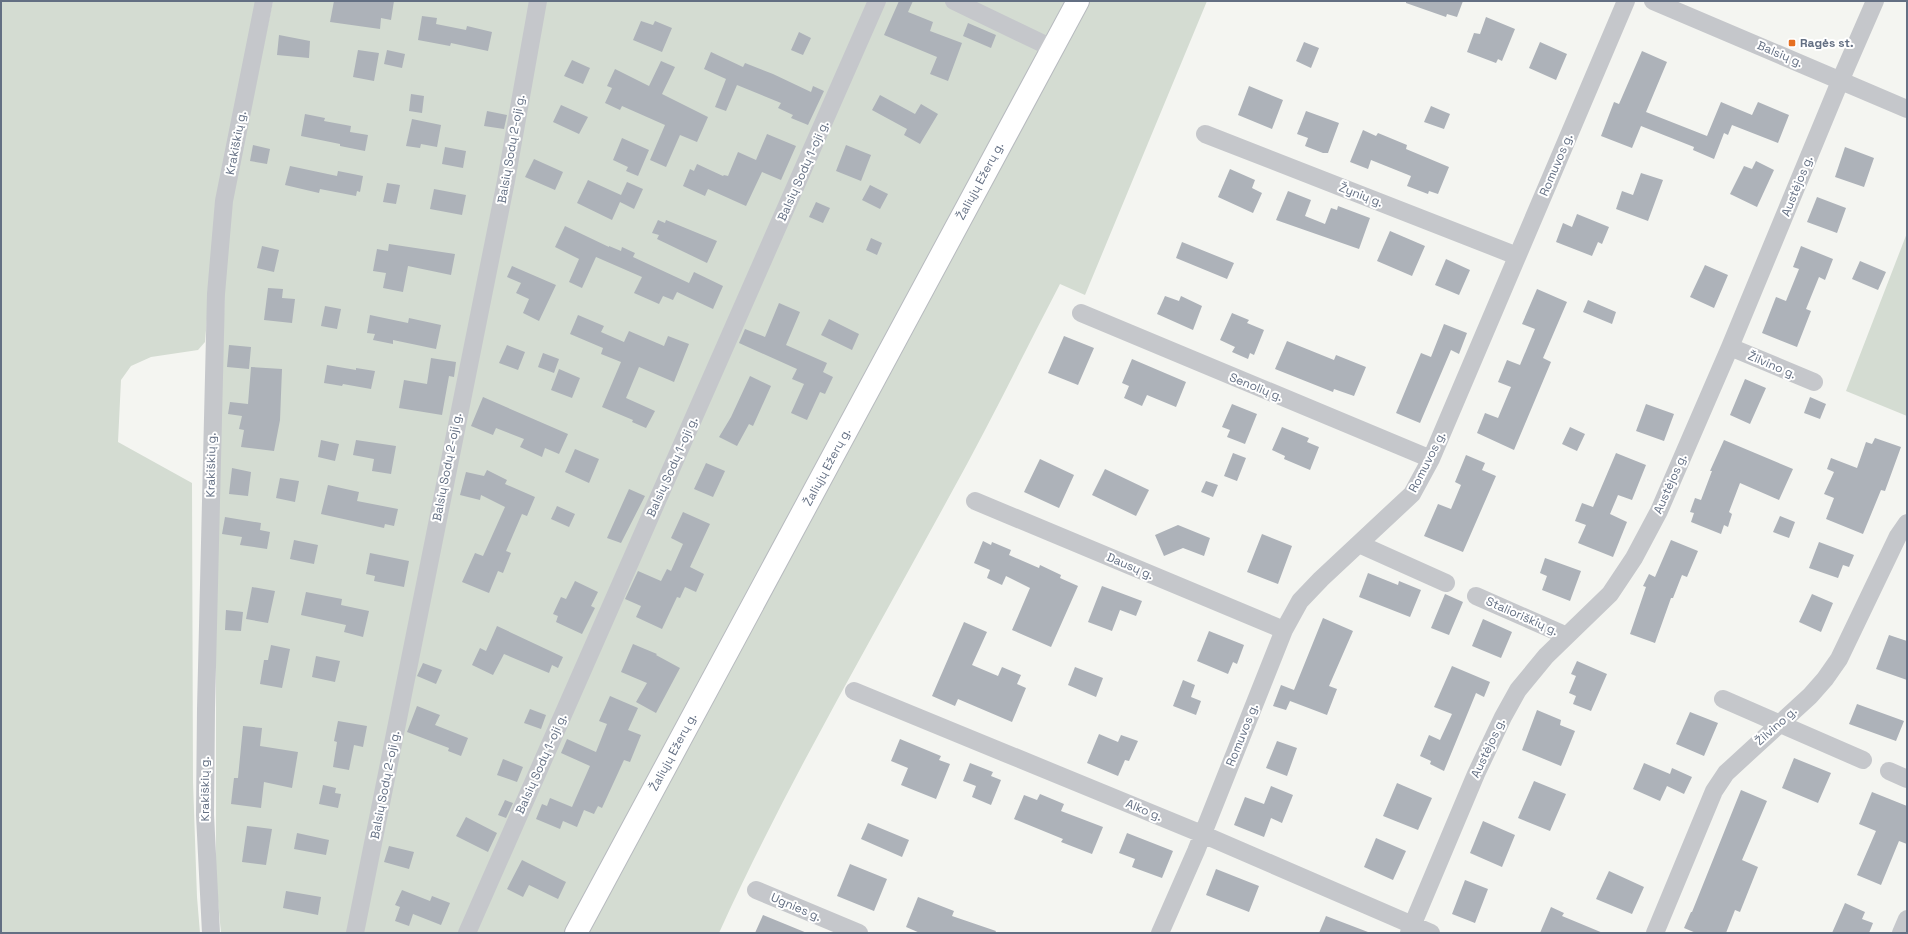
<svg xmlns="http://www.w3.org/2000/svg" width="1908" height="934" font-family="'Space Grotesk',sans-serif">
  <rect width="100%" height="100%" fill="#f4f5f1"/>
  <path fill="#d4dcd2" d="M1,1H257L215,225L205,342L198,350L151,357L131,366L121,380L118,442L192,483L193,782L197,897L200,933H1Z
    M273,1H1065L569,933H221L216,880V567L226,251L234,183Z
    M1087,1H1207L1085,295L1060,284C1023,355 988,427 949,497C871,641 787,783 719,933H587Z
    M1907,233V416L1846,391Z"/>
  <path fill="#adb2b9" d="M334,1H394L391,20L381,18L380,29L330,22Z
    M899,1H913L908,12L933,22L930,31L962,43L948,81L930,74L937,57L884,35Z
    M1406,1H1463L1457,17L1447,14L1446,17L1406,3Z
    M422,16L437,18L436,24L466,30L467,26L492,32L488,51L451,43L450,46L418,40Z
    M1486,17L1515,29L1502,61L1498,59L1496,63L1467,52L1474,33L1480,34Z
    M641,21L653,25L655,21L672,28L662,52L633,40Z
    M968,23L996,35L991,48L963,36Z
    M799,32L811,38L803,55L791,50Z
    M279,35L310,41L309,58L277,55Z
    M1304,42L1319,48L1311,68L1296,61Z
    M1540,42L1567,54L1556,80L1529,68Z
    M358,50L379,53L374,81L353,77Z
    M387,50L405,54L402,68L384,64Z
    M1642,51L1667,62L1646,112L1707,136L1721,102L1752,115L1758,102L1789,115L1778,143L1732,125L1728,135L1724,133L1714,159L1693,150L1694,147L1641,126L1632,148L1601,136L1614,102L1619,104Z
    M711,52L743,67L745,63L773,74L811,92L813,86L824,91L808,125L791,118L793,115L778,108L781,103L737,85L726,111L715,107L726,79L704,69Z
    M572,60L590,68L583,84L564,76Z
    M661,61L675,67L662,94L708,117L697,142L680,135L666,167L650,160L665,125L622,106L620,110L605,103L612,88L607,86L615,69L649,86Z
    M1249,86L1283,100L1272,129L1238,115Z
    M411,94L424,96L422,113L409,111Z
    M880,95L915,114L921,104L938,114L920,144L904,135L907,129L872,110Z
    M561,105L588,117L579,134L553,122Z
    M1431,106L1450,114L1444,129L1424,122Z
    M487,111L507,115L504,129L484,126Z
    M1306,111L1339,123L1328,153H1323L1305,146L1308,138L1297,134Z
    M305,114L325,118L324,121L351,126L350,132L368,135L365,151L340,146V144L301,136Z
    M412,119L441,125L437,147L421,144L420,148L406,146Z
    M1363,130L1376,136L1378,133L1407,145L1406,149L1449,167L1438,194L1429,191L1428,194L1407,186L1411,176L1371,160L1368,169L1350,162Z
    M767,134L796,146L781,180L762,172L746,206L708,189L705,196L683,186L690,169L694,171L697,164L723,176L724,175L728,176L738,152L756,160Z
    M622,138L649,150L638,176L626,171L628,167L613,160Z
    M253,145L270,149L267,164L250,161Z
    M846,145L871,155L861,181L836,171Z
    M445,147L466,151L463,168L442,164Z
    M1845,147L1874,158L1864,187L1835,177Z
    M534,159L563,172L555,190L525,177Z
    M1756,161L1774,170L1757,207L1730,194L1744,166L1752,169Z
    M290,166L337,176L338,171L363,176L360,192L357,191L356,196L320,189L319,193L285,185Z
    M1230,169L1255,180L1252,188L1262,193L1253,213L1218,197Z
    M1641,173L1663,180L1648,221L1616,209L1622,191L1633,195Z
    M588,180L621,195L627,182L643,189L634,209L620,202L612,220L577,203Z
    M387,183L400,185L396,204L383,202Z
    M870,185L888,194L880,209L862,200Z
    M434,189L466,195L462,215L430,209Z
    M1288,191L1311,200L1305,216L1325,224L1331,208L1337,210L1338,206L1370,218L1359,249L1276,220Z
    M1817,197L1846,208L1837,233L1807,222Z
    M816,202L830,208L823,223L809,217Z
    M1577,214L1609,227L1602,244L1598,242L1592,256L1556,242L1563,223L1572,227Z
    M658,220L665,223L666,220L717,241L707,263L657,239L659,235L652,233Z
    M565,226L609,247V246L621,251L622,247L635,253L633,257L689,283L694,272L723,286L713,309L677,292L673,300L663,296L659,304L634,293L642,277L596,257L582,288L569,282L579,259L555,247Z
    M1390,231L1425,246L1412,276L1377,261Z
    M871,238L882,243L877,255L866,250Z
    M1182,242L1234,263L1227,279L1176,258Z
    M389,244L455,254L451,275L408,266L403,292L383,288L386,273L373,271L377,249L388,251Z
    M262,246L279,250L274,272L257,268Z
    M1801,246L1833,259L1825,280L1819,277L1806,309L1811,311L1797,347L1762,333L1776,297L1786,301L1799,269L1793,267Z
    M1446,259L1470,270L1459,295L1435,285Z
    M1860,261L1886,272L1878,290L1852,279Z
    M1705,265L1728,275L1714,308L1690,297Z
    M512,266L556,285L539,321L523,313L529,299L516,293L521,283L507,277Z
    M268,288L283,289L282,298L295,299L292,323L264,320Z
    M1537,289L1567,302L1543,358L1551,362L1514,450L1477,433L1485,413L1498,418L1511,387L1498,382L1507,360L1520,365L1535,329L1522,324Z
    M1165,296L1179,301L1181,296L1202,306L1193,330L1157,314Z
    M1588,300L1616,312L1612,324L1583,312Z
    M779,303L800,312L786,345L827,363L823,372L833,377L825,394L820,392L807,420L791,413L804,384L792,379L797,369L739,343L745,329L765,337Z
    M325,306L341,309L337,329L321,326Z
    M1232,313L1249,320L1247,323L1264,330L1254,355L1250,353L1248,359L1232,352L1235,347L1220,340Z
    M370,315L408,323L409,318L441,325L436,349L393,340V344L373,340L375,334L367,333Z
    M578,315L604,326L601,332L624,342L629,331L664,346L668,336L689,344L674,382L639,367L626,398L655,411L646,428L632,422L633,420L602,407L621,362L601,354L603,348L570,334Z
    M829,319L859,334L852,350L821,335Z
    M1444,324L1467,333L1459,354L1451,350L1420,423L1396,413L1421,353L1431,357Z
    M1064,336L1094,348L1078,385L1048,373Z
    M1287,341L1334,360L1336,355L1366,367L1354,396L1334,389L1333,392L1275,369Z
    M229,345L251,347L249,369L227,367Z
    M507,345L525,352L518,370L499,363Z
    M543,353L559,359L554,373L538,367Z
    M431,358L456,362L454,377L449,376L442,415L399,408L404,380L427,384Z
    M1132,359L1186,382L1176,407L1147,395L1142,406L1124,398L1129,386L1122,383Z
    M327,365L356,370V368L375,371L371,389L343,384L342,386L324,383Z
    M251,367L282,369L280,420L274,451L241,447L244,430L239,429L242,416L228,414L230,402L248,404Z
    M559,369L580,378L572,398L551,390Z
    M750,376L771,386L753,426L749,424L737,446L719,437L731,417Z
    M1745,379L1766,388L1750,424L1730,415Z
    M483,397L568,434L559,454L545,448L542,457L520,447L524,439L496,428L493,435L471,426Z
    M1810,397L1826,404L1820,419L1804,413Z
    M1232,404L1257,414L1245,444L1227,437L1230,430L1222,427Z
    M1646,404L1674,414L1664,441L1636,431Z
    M1282,427L1309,438L1307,442L1319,447L1310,470L1284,459L1285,456L1272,450Z
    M1570,427L1585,434L1577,451L1562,444Z
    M1875,438L1901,447L1885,491L1881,490L1863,534L1826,519L1834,498L1824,494L1834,472L1827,469L1831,458L1857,468L1866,442L1872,444Z
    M321,440L339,444L335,461L318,457Z
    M356,440L396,446L391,474L372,471L374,459L353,455Z
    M1724,440L1793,469L1779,500L1740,483L1729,512L1732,514L1728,527L1724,525L1721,534L1691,522L1694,513L1690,512L1695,498L1701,500L1712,471H1710Z
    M575,449L599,459L589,483L565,472Z
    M1233,453L1246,458L1237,481L1224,476Z
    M1616,453L1646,465L1632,500L1618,495L1610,514L1627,522L1613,557L1578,543L1586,525L1575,521L1582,503L1593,507Z
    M1466,455L1485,463L1482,470L1496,476L1463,552L1424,536L1438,504L1451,509L1461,485L1455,482Z
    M1040,459L1074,475L1059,508L1024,492Z
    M706,463L725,471L713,497L694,489Z
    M232,468L251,472L248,496L229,494Z
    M1105,469L1149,490L1136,516L1092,495Z
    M487,470L507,480L505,484L535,497L527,516L522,514L506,551L511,553L503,573L498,571L489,593L462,582L475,553L483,556L505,507L481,495L480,500L460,495L466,472L484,476Z
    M280,478L299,481L295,502L276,498Z
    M1206,481L1218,485L1213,497L1201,492Z
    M328,485L359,492L357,501L398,509L394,526L385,524L384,528L321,514Z
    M629,489L645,496L621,543L607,538Z
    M557,506L575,514L569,527L551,519Z
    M683,512L710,524L690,567L704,574L696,592L685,587L680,598L677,597L662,629L636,617L641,606L625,599L638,571L661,581L667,569L671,571L683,544L671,538Z
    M1780,516L1795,522L1789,538L1773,532Z
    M225,517L261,523L260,530L270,532L267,549L240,545L242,537L222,534Z
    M1178,525L1210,538L1204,556L1183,548L1164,556L1155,535Z
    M1262,534L1292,546L1278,584L1247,572Z
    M294,540L318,545L314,564L290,559Z
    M1671,540L1698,551L1687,577L1682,575L1673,598H1671L1655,643L1630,634L1646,587L1643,586L1649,574L1655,577Z
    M983,541L991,545L992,542L1011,550L1009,555L1039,568L1040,565L1061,575L1060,578L1078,586L1051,647L1012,630L1030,588L1006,576L1002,585L987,578L990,570L974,563Z
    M1819,542L1854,555L1849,567L1843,565L1838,578L1809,568Z
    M370,553L409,561L404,587L374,581L375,576L366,574Z
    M1545,558L1581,571L1570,601L1542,590L1547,576L1540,573Z
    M1368,573L1398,585L1399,581L1421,590L1410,617L1359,597Z
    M575,581L598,592L591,606L595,608L582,634L556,622L558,616L553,614L561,597L566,599Z
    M1102,586L1142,601L1136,616L1120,610L1112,631L1088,622Z
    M252,587L275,591L268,623L246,619Z
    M306,592L342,599L341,605L369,611L363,637L344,632L346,625L301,615Z
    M1445,594L1463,602L1449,635L1431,628Z
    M1812,594L1833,603L1821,632L1799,622Z
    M226,610L243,612L241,631L225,630Z
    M1323,618L1353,631L1329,686L1337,689L1327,715L1290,701L1286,710L1273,706L1281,685L1294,690Z
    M1483,619L1512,632L1501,658L1472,646Z
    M964,622L987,632L972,665L998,676L1002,667L1021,675L1017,684L1026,688L1012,722L958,699L955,706L932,696Z
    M497,626L563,657L558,668L552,665L549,673L504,654L493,675L472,665L480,648L486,651Z
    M1209,631L1244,645L1237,664L1233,662L1228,674L1197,661Z
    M1889,635L1907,641V680L1876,669Z
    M633,644L657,654L656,655L680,668L656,713L636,702L647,683L621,672Z
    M271,645L290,649L282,688L260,684L264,660H268Z
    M316,656L340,661L335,682L312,677Z
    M1577,661L1607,674L1591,711L1573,704L1576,696L1569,693L1576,676L1571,674Z
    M423,663L442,670L436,684L417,676Z
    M1452,666L1490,682L1484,697L1476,693L1444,771L1430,764L1431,761L1420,756L1429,735L1440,740L1452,714L1434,707Z
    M1075,667L1103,678L1096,697L1068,685Z
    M1183,680L1195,685L1191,697L1201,701L1196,715L1173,706Z
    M610,696L638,708L628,730L641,735L630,762L624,760L602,808L598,806L594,814L584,810L577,827L563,821L560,829L536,819L542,804L547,806L550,798L572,807L590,766L561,753L567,739L596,752L607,724L599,721Z
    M1857,704L1904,721L1896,741L1849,724Z
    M417,706L440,715L435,725L468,738L461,756L448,751L449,748L407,732Z
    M530,709L546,715L541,729L524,723Z
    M1537,710L1561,720L1560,725L1575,731L1561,766L1522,750Z
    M1690,712L1718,723L1704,756L1676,744Z
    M338,721L367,726L363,747L354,745L349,770L333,767L337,742L334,741Z
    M243,726L262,728L260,746L298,752L292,788L264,782L261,808L231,804L234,778H238Z
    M1099,734L1118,742L1121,735L1138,741L1129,761L1125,760L1118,776L1087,763Z
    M900,739L941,756L939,760L950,764L936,799L901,785L908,768L891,761Z
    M1277,741L1297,748L1287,776L1266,768Z
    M1794,758L1831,773L1818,803L1782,788Z
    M503,759L523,767L517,782L497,775Z
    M970,763L993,772L991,776L1001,780L991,805L972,797L976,786L963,781Z
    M1644,763L1670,774L1672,768L1692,777L1684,794L1667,786L1660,801L1633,789Z
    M1534,781L1566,794L1550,831L1518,818Z
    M1397,783L1432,798L1418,830L1383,816Z
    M323,785L336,788L335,793L341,794L338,808L319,804Z
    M1271,786L1293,795L1282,823L1271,818L1264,837L1234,825L1245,797L1264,804Z
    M1741,790L1767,801L1742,860L1758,867L1740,912L1735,910L1726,933H1696L1684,928L1691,912H1692Z
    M1872,792L1907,806V844L1899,841L1881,885L1857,875L1876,831L1859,824Z
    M1040,794L1064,804L1061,811L1103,827L1092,854L1061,842L1063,839L1014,819L1024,795L1037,800Z
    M505,800L513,803L506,818L498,815Z
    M466,817L497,833L488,852L456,836Z
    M1483,821L1515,835L1502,867L1470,853Z
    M868,823L909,840L902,857L861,839Z
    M247,826L272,829L266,865L242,862Z
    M297,833L329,840L326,855L294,849Z
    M1127,833L1173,851L1162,878L1132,867L1135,859L1119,853Z
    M1376,838L1406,851L1393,880L1364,867Z
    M389,846L414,852L409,869L384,862Z
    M522,860L566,882L558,899L529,885L523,897L507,889Z
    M850,864L887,879L874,911L837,896Z
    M1216,869L1259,886L1249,912L1206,895Z
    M1609,871L1644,887L1632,914L1596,899Z
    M1465,880L1488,889L1475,923L1452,914Z
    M402,890L430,901L432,896L450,903L441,925L413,914L409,926L395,921L400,907L395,905Z
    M286,891L321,897L318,915L283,908Z
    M918,897L954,911L952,916L996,931L995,933H920L906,927Z
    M1845,903L1865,912L1862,919L1873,923L1869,933H1832Z
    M1551,907L1564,913L1562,916L1603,933H1540Z
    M763,915L807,933H755Z
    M1326,916L1368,932V933H1319Z"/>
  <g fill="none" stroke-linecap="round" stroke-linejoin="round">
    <g stroke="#b7babf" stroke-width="24">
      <path id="secondary" d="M576,933L1078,1"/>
    </g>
    <path stroke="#c5c7cb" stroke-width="18" d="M954,1L1052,48
      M1653,1L1907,109
      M1205,134L1517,256
      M1081,313L1431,459
      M1730,347L1814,382
      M975,501L1284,630
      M1359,544L1446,583
      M1476,596L1567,636
      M854,691L1202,834L1431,933
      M1723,699L1863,760
      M1889,771L1907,779
      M756,890L859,933
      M211,933L205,815L206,709L216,294L224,201L264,1
      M355,933L506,181L538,1
      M467,933L877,1
      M1160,933L1196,851L1284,630L1300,601L1321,579L1412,494L1431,459L1626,1
      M1409,933L1476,774L1503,717L1518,690L1546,656L1610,594L1634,558L1659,511L1730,347L1841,79L1875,1
      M1655,933L1714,791L1726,773L1810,696L1825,679L1839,659L1898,536L1907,523
      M1901,933L1907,919"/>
    <use href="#secondary" stroke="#fff" stroke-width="22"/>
  </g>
  <rect fill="#e66f20" stroke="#fff" stroke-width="1.5" x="1788" y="39" width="8" height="8" rx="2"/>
  <g text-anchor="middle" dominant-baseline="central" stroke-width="4" stroke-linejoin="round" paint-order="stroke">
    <g font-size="12" font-weight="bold" fill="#636f83" stroke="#fff" text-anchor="start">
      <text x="1800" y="43">Ragės st.</text>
    </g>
    <g font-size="12" fill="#636f83" stroke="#fff">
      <text transform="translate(1780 54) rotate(23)">Balsių g.</text>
      <text transform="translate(236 143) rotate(-79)">Krakiškių g.</text>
      <text transform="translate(511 149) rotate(-80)">Balsių Sodų 2-oji g.</text>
      <text transform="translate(1556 165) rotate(-67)">Romuvos g.</text>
      <text transform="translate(803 171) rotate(-66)">Balsių Sodų 1-oji g.</text>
      <text transform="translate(980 181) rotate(-62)">Žaliųjų Ežerų g.</text>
      <text transform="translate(1797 186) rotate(-68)">Austėjos g.</text>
      <text transform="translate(1361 195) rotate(21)">Žynių g.</text>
      <text transform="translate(1772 365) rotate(23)">Žilvino g.</text>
      <text transform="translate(1256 387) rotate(22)">Senolių g.</text>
      <text transform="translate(1427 462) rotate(-63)">Romuvos g.</text>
      <text transform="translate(211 465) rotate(-89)">Krakiškių g.</text>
      <text transform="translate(447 467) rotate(-79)">Balsių Sodų 2-oji g.</text>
      <text transform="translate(672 467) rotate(-66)">Balsių Sodų 1-oji g.</text>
      <text transform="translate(827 467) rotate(-62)">Žaliųjų Ežerų g.</text>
      <text transform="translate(1670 484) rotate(-66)">Austėjos g.</text>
      <text transform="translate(1130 566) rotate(23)">Dausų g.</text>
      <text transform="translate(1522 616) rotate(24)">Stalioriškių g.</text>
      <text transform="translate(1776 726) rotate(-42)">Žilvino g.</text>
      <text transform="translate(1242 735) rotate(-68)">Romuvos g.</text>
      <text transform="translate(1488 748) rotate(-65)">Austėjos g.</text>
      <text transform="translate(673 752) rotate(-62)">Žaliųjų Ežerų g.</text>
      <text transform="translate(541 764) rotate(-66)">Balsių Sodų 1-oji g.</text>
      <text transform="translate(385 785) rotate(-79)">Balsių Sodų 2-oji g.</text>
      <text transform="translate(205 789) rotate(-90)">Krakiškių g.</text>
      <text transform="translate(1144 810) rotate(22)">Alko g.</text>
      <text transform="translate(796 907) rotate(23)">Ugnies g.</text>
    </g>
  </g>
  <rect width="1908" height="934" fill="none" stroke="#636f83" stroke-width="4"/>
</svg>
